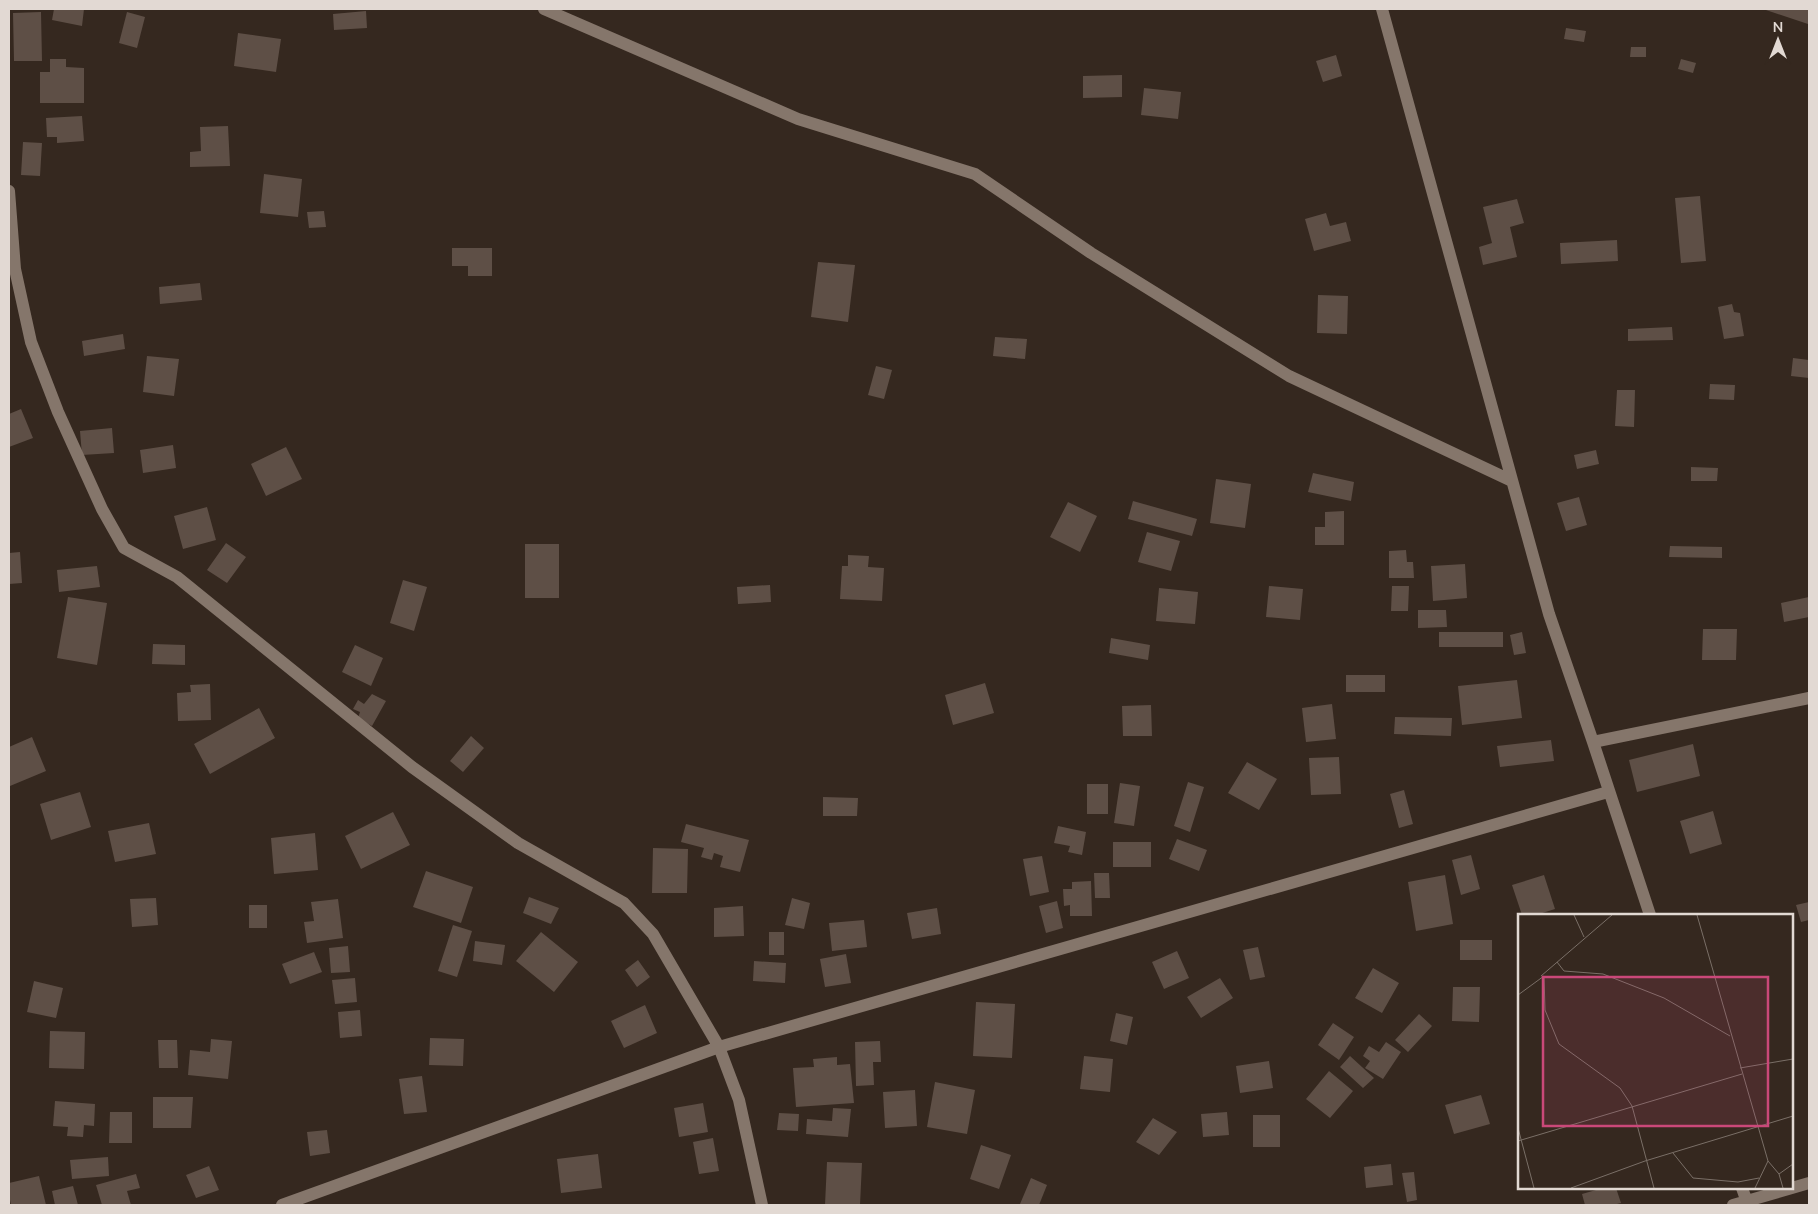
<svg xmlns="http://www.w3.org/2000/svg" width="1818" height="1214" font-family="'Nunito Sans',sans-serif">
  <rect width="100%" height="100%" fill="#35281f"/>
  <path fill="#5e4f46" d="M54,9H84L82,26L52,20Z
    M1763,9H1809V22L1808,24Z
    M366,11L367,28L334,30L333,14Z
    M41,12L42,61H14L13,13Z
    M127,12L145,17L137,48L119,43Z
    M1566,28L1586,31L1584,42L1564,39Z
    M238,33L281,39L276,72L234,66Z
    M1631,47H1646V57H1630Z
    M1336,55L1342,76L1323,82L1316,61Z
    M50,59H66V67L84,68V103H40V72H50Z
    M1681,59L1696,63L1693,73L1678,69Z
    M1122,75V97L1083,98V76Z
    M1144,88L1181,92L1178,119L1141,115Z
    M82,116L84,141L57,143V137H47L46,118Z
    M228,126L230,166L190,167V152L201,151L200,127Z
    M23,142L42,143L40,176L21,175Z
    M264,174L302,179L298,217L260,213Z
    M1700,196L1706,261L1681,263L1675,198Z
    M1517,199L1524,223L1510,227L1517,257L1483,265L1479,247L1492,243L1483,207Z
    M324,211L326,227L309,228L307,212Z
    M1326,213L1330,226L1346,222L1351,241L1314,251L1305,219Z
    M1617,240L1618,261L1561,264L1560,243Z
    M452,248H492V276H468V266H452Z
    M818,262L855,265L848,322L811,317Z
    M200,283L202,300L160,304L159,287Z
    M1318,295L1348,296L1347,334L1317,333Z
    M1732,304L1734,312L1740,313L1744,336L1724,339L1718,307Z
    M1672,327L1673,340L1628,341V329Z
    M123,334L125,349L84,356L82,341Z
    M995,337L1027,339L1025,359L993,356Z
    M147,356L179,359L174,396L143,392Z
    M1793,358L1809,360V378L1791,376Z
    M876,366L892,370L884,399L868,395Z
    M1710,384L1735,385L1734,400L1709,399Z
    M1617,390H1635L1634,427L1615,426Z
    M21,409L33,438L9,447V414Z
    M112,428L114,453L82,455L80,431Z
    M173,445L176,468L143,473L140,450Z
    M286,447L302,479L266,496L251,464Z
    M1596,450L1599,464L1577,469L1574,455Z
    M1691,467L1718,468L1717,481H1691Z
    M1313,473L1354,482L1351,501L1308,492Z
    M1216,479L1251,484L1245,528L1210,523Z
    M1579,497L1587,525L1566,531L1557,503Z
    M1133,501L1197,519L1192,536L1128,519Z
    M1068,502L1097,516L1080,552L1050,537Z
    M207,507L216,540L183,549L174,516Z
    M1344,511V545H1315V527H1325V512Z
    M1147,532L1180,541L1171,571L1138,562Z
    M226,543L246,557L227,583L207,570Z
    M525,544H559V598H525Z
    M1670,546L1722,547V558L1669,557Z
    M1406,550L1407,562H1413L1414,578H1389V551Z
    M20,552L22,583L9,584V553Z
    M848,555L869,556L868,567L884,568L882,601L840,599L842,566H848Z
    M1465,564L1467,598L1433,601L1431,566Z
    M97,566L100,587L59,592L57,570Z
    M403,580L427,587L414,631L390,623Z
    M770,585L771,602L738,604L737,587Z
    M1269,586L1303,589L1300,620L1266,617Z
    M1392,586H1409L1408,611H1391Z
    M1159,588L1198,592L1195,624L1156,621Z
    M68,597L107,603L97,665L57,658Z
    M1809,597V617L1784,622L1781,603Z
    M1418,610H1446L1447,627L1418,628Z
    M1703,629H1737L1736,660H1702Z
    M1439,632H1503V647H1439Z
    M1522,632L1526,653L1514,655L1510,635Z
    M1111,638L1150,645L1148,660L1109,653Z
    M153,644L185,645V665L152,664Z
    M355,645L383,658L371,686L342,672Z
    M1346,675H1385V692H1346Z
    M1517,680L1522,718L1462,725L1458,686Z
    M985,683L994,713L953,725L945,695Z
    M210,684L211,720L178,721L177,693L191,692L190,685Z
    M372,694L386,701L372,726L358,718L360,712L353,709L358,700L364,704Z
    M1332,704L1336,739L1306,742L1302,708Z
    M1151,705L1152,736H1123L1122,706Z
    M259,708L275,738L210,774L194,744Z
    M1395,717L1452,718L1451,736L1394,734Z
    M471,736L484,748L463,772L450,761Z
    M32,737L46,771L10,786L9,783V747Z
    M1551,740L1554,761L1500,767L1497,746Z
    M1693,744L1700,776L1637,792L1629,760Z
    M1339,757L1341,794L1311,795L1309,758Z
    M1247,762L1277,779L1259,810L1228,793Z
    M1188,782L1204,787L1190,832L1174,826Z
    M1120,783L1140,786L1134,826L1114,823Z
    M1087,784H1108V814H1087Z
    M1404,790L1413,824L1399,828L1390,794Z
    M80,792L91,827L51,840L40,804Z
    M823,797L858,798L857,816H823Z
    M1713,811L1722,844L1690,854L1680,821Z
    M393,812L410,845L361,869L345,836Z
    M149,823L156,854L115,862L108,831Z
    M686,824L749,840L740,872L720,867L723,856L714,853L712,860L701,857L704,848L681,842Z
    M1058,826L1086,832L1082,855L1068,852L1070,846L1054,843Z
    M315,833L318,870L274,874L271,838Z
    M1177,839L1207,850L1199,871L1169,859Z
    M1113,842H1151V867H1113Z
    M653,848L688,849L687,893H652Z
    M1471,855L1480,889L1461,895L1452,860Z
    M1042,856L1049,892L1030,896L1023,859Z
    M426,871L473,887L461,923L413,907Z
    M1094,873H1109L1110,898H1095Z
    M1445,875L1453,924L1416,931L1408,882Z
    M1544,875L1555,909L1536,915H1522L1512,885Z
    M1091,881L1092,916H1070V905L1064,906L1063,889H1072V882Z
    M529,897L559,908L551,924L523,913Z
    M156,898L158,925L132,927L130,899Z
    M792,898L810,903L804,929L785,925Z
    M338,899L343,938L307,943L304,922L314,921L311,902Z
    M1057,901L1063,928L1046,933L1039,906Z
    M1809,902V920L1801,922L1796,905Z
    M249,905H267V928H249Z
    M743,906L744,936L714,937V908Z
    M937,908L941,934L912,939L907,913Z
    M864,920L867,947L832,951L829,923Z
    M453,925L472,931L457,977L438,971Z
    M541,932L578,962L554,992L516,961Z
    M769,932H784V955H769Z
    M1460,940H1492V960H1460Z
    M475,941L505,945L502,965L473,961Z
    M348,946L350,972L331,973L329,948Z
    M1258,947L1265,977L1250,980L1243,950Z
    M1177,951L1189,978L1164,989L1152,962Z
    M314,952L322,972L290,984L282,964Z
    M846,954L851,983L825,987L820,959Z
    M638,960L650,977L637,987L625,970Z
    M754,961L786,963L785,983L753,981Z
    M1373,968L1399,983L1382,1013L1355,998Z
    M355,978L357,1002L335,1004L332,980Z
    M1220,978L1233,998L1201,1018L1187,997Z
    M34,981L63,988L56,1018L27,1012Z
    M1453,987H1480L1479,1022L1452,1021Z
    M976,1002L1015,1004L1012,1058L973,1056Z
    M645,1005L657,1033L624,1048L611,1021Z
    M360,1010L362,1036L340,1038L338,1012Z
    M1116,1013L1133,1017L1127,1045L1110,1041Z
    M1419,1014L1432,1026L1408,1052L1395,1040Z
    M1333,1023L1354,1037L1339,1060L1318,1045Z
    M50,1031L85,1032L84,1069L49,1068Z
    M430,1038L464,1039L463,1066L429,1065Z
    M211,1039L232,1041L228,1079L188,1075L190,1050L210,1052Z
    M158,1040H177L178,1068H159Z
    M880,1041L881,1062H873L874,1085L856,1086L855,1042Z
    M1386,1042L1401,1052L1383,1079L1365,1068L1370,1061L1363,1056L1369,1046L1379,1052Z
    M1084,1056L1113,1059L1110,1092L1080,1089Z
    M1350,1056L1374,1078L1363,1088L1340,1067Z
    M837,1057V1065L850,1064L854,1103L796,1107L793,1068L814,1067L813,1059Z
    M1269,1061L1273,1088L1240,1093L1236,1066Z
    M1329,1071L1353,1091L1330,1118L1306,1099Z
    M422,1076L427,1112L404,1114L399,1079Z
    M935,1082L975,1090L967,1134L927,1127Z
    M915,1090L917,1126L885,1128L883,1092Z
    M1481,1095L1490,1124L1454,1134L1445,1105Z
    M153,1097H193L191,1128H153Z
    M55,1101L95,1104L94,1126L84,1125L83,1137L67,1136L68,1127L53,1126Z
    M703,1103L708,1132L679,1137L674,1108Z
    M833,1108L851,1109L848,1137L806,1134L807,1119L832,1121Z
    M110,1112H132V1143H109Z
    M1227,1112L1229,1135L1203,1137L1201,1114Z
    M779,1113L799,1114L798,1131L777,1130Z
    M1253,1115H1280V1147H1253Z
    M1153,1118L1177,1132L1159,1155L1136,1142Z
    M327,1130L330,1153L310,1156L307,1132Z
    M713,1138L719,1171L699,1174L693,1142Z
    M981,1145L1011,1155L999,1189L970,1179Z
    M598,1154L602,1188L561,1193L557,1159Z
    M108,1157L109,1176L72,1179L70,1160Z
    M827,1162L862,1163L860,1205H825Z
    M1391,1164L1393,1185L1366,1188L1364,1167Z
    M209,1166L219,1190L196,1198L186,1175Z
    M1414,1172L1417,1200L1407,1202L1402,1173Z
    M136,1174L140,1188L127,1191L131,1205H102L96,1185Z
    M39,1176L46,1205H11L9,1195V1183Z
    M1031,1178L1047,1185L1039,1205L1020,1204Z
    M73,1186L78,1205H55L52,1191Z
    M1603,1188H1616L1621,1203L1613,1205H1585L1582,1194Z"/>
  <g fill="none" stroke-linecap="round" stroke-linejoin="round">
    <path stroke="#85766b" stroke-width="12" d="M544,9L798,119L975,174L1091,253L1289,376L1512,481
      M1382,9L1549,614L1593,742L1650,915
      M9,191L15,269L31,342L58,412L102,509L124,548L177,577L412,767L518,843L624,903L653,934L719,1047L739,1100L762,1205
      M1593,742L1809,698
      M1742,1188L1748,1205
      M282,1205L719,1047L1608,792
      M1733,1205L1809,1183"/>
  </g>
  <g transform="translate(1518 914)">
    <rect width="275" height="275" fill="#35281f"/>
    <path fill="none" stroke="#7a6f67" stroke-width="1" d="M56,1L66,23M179,1L250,247L261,260L265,274M39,48L46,57L85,60L146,84L212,122M23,62L94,1M0,81L26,62L27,96L41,130L102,174L114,192L136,274M222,154L275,145M0,214L16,274M0,227L224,160M155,239L175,264L220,268L241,264M261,260L275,250M53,274L127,247L275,202M237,274L250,247"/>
    <path fill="#ca4879" fill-opacity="0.15" stroke="#ca4879" stroke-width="2.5" d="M25,63H250V212H25Z"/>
    <rect width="275" height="275" fill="none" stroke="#e2d9d3" stroke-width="2.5"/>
  </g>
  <rect width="1818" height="1214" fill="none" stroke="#e2d9d3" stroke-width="20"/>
  <g transform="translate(1778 40)" stroke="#35281f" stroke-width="4" paint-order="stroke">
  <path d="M0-4L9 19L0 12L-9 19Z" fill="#e2d9d3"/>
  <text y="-8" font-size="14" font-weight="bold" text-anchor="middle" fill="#e2d9d3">N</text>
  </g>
</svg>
